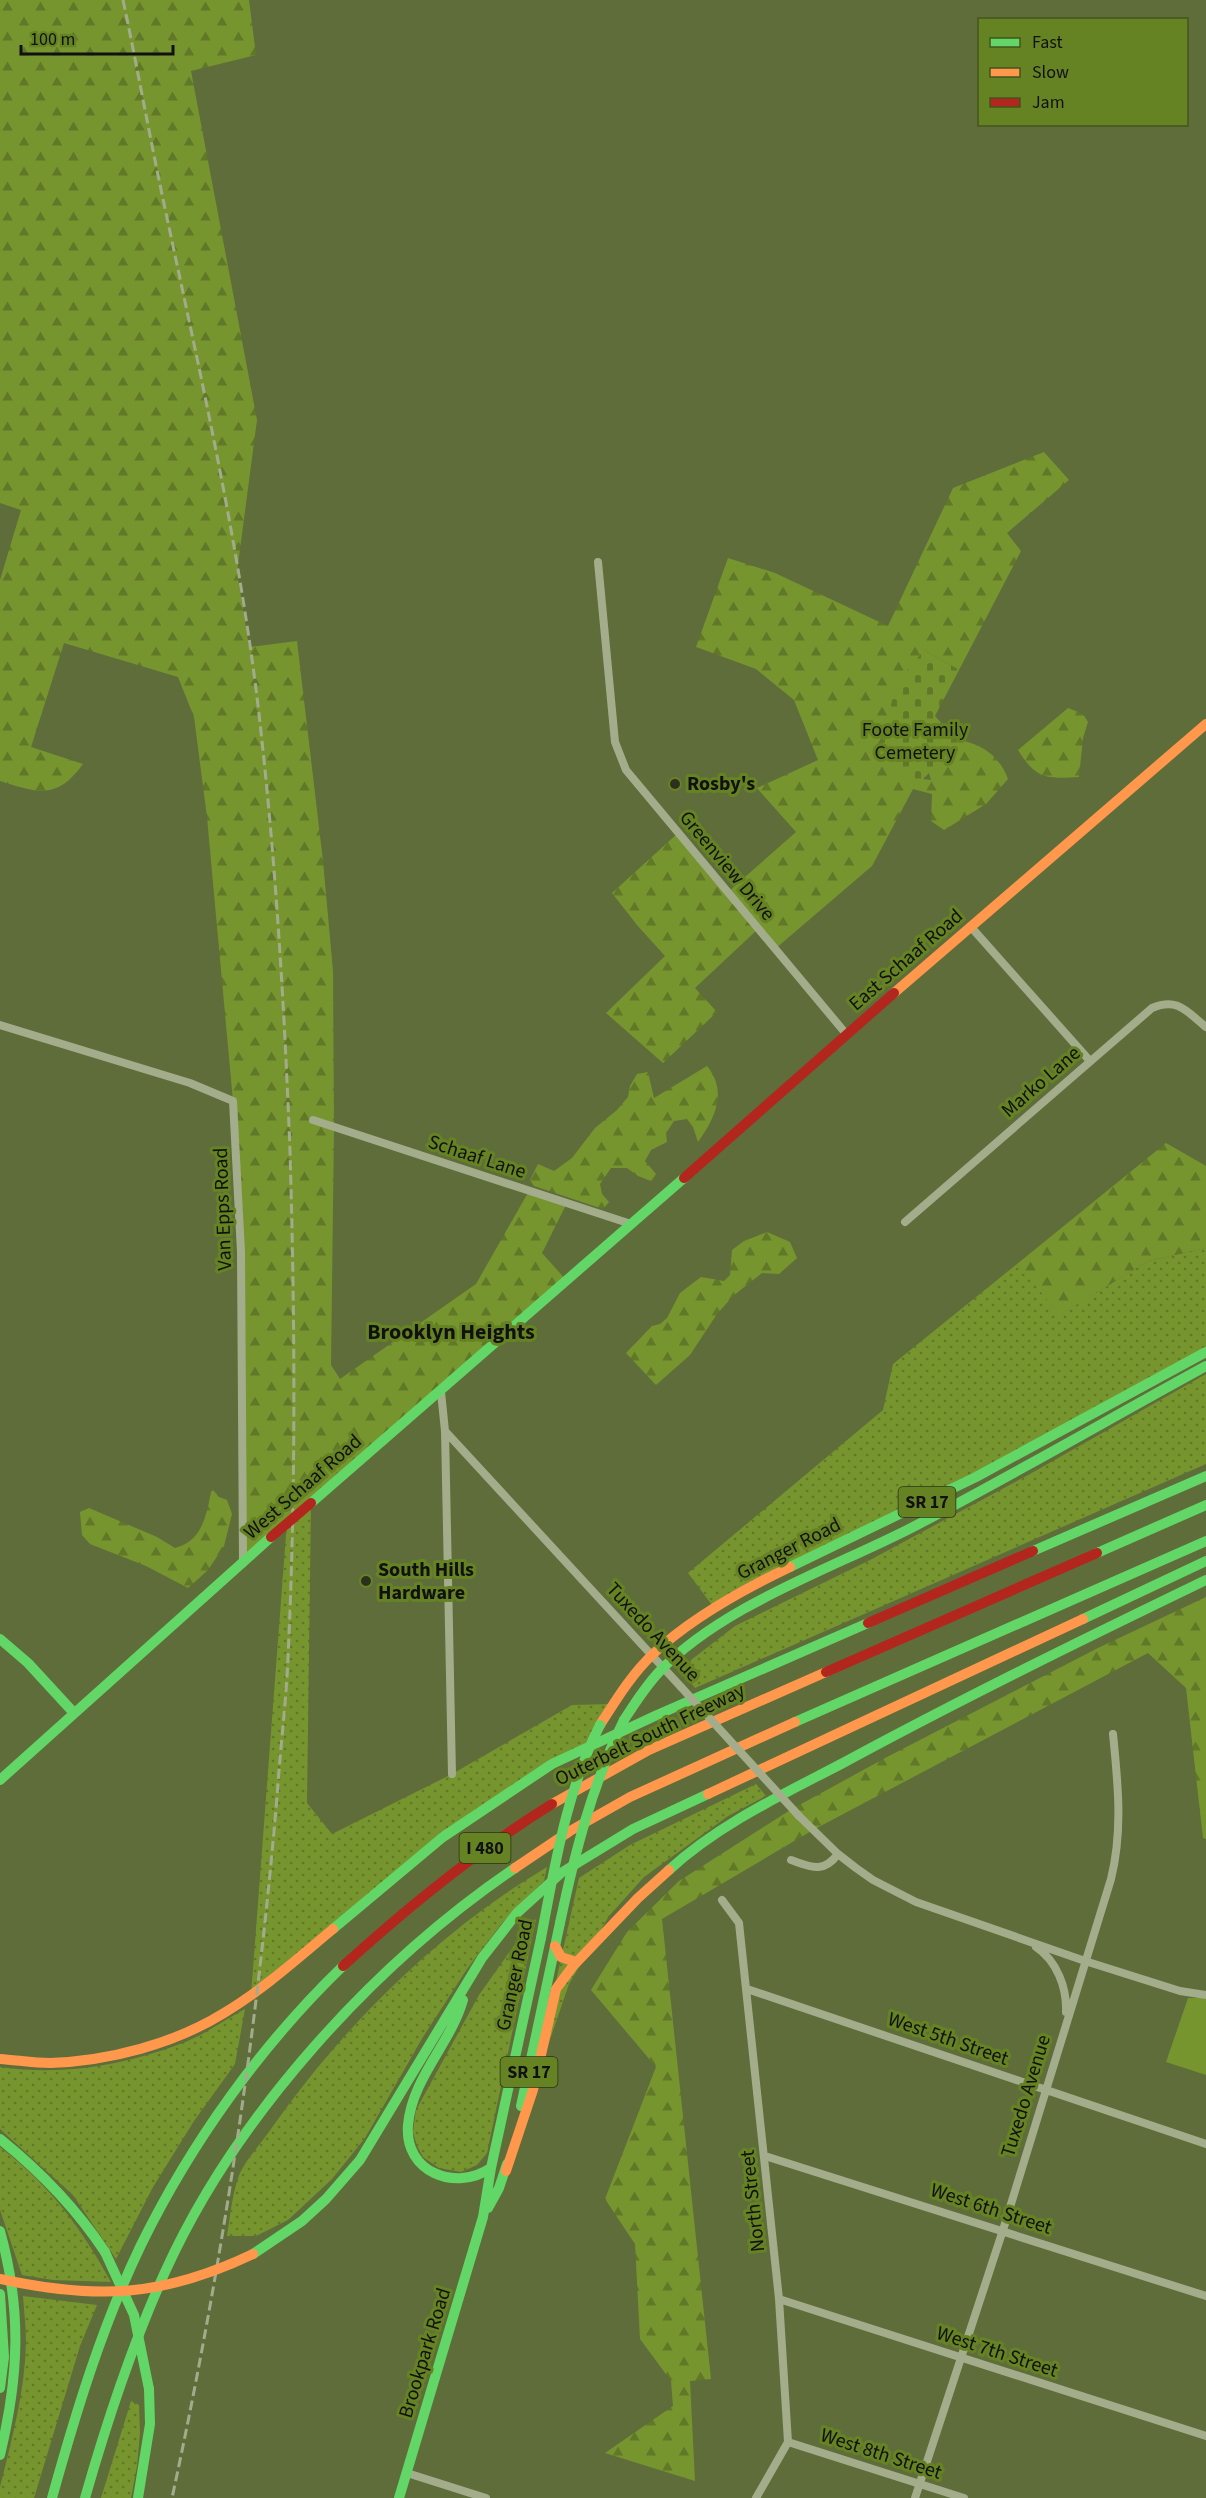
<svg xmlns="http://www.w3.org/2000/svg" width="1206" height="2498" font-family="'Source Sans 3',sans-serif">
  <defs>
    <pattern id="grass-dots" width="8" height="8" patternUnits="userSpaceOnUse" patternTransform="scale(1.5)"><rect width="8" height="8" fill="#77952f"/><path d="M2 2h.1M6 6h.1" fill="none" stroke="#607827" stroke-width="1.8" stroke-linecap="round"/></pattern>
    <pattern id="forest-firs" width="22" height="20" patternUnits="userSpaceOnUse" patternTransform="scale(1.5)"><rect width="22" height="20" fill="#77952f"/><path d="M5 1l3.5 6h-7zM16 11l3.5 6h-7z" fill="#607827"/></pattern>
    <pattern id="cemetery-stones" width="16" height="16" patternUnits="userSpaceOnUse" patternTransform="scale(1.5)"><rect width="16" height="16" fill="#77952f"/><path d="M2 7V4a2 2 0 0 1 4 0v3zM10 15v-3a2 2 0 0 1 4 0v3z" fill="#607827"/></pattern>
  </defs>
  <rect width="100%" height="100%" fill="#5e6d39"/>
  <path fill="url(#grass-dots)" d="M1206,1248V1352L715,1609L688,1573L883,1410L893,1364L1017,1264L1061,1314L1148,1261Z
    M1206,1374V1464L695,1688L689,1681L688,1672L691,1660L735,1626L870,1560L1030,1474Z
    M311,1503L307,1803L332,1834L452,1774L572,1705L612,1704L593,1738L506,1793L251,1995L286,1535L288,1523Z
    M756,1784L766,1796L728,1816L644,1877L609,1916L569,1984L546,2051L541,2049L579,1878L630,1845Z
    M547,1867L544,1881L502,1923L467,1969L423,2037L365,2138L332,2179L288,2220L256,2236H227C230,2217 232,2196 238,2178C243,2163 262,2142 271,2129C344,2025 438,1932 547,1867Z
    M536,1919L487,2153L477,2165L461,2172L439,2168L423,2157L417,2146L413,2132L416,2110L479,1995L528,1926Z
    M245,2009L235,2064L194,2121L153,2187L116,2259L73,2195L0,2129V2067C62,2076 122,2066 180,2044C203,2036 224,2020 245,2009Z
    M0,2147C51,2187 80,2226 111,2282L53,2280L22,2275L0,2210Z
    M23,2296L97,2305L80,2346L34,2498H0V2487C12,2439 25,2391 26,2342C26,2327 24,2311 23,2296Z
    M131,2401L139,2405L140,2433L137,2466L131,2498H101Z"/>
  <path fill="url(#forest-firs)" d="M0,0H249L256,55L191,71L257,420L237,572L249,647L297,641L323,861L333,971L334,1128L331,1365L340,1379L476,1284L529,1191L567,1203L542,1253L567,1281L243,1563L241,1252L233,1101L207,817L194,717L178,677L64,643L31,747L83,764C57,800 38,793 0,781V580L21,510L0,503Z
    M1044,452L1069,480L1007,533L1021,551L959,670L924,650L923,779L931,780L929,773L948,739C975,740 998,752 1008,779L986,804L944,830L931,821L932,794L913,789L872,866L775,949L758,929L695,988L717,1012L663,1063L606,1013L665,956L637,925L612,893L678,833L728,892L796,832L757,788L818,760L794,700L756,669L696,647L728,558L775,573L888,626L953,488Z
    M1068,708L1083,714L1088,722L1083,738L1079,777C1046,779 1036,779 1018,750Z
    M707,1066C728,1092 715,1118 698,1142L693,1127L687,1119L674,1121L666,1133L667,1142L651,1150L645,1161L656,1174L651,1181L638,1176L627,1168H611L600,1184L602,1194L609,1202L603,1209L534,1186L530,1180L538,1164L554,1171L572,1158L595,1128L617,1110L628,1097L630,1086L637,1074L648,1072L654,1098Z
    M1166,1143L1206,1166V1248L1148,1261L1060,1315L1017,1264Z
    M767,1232L790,1242L797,1258L779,1274L762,1273L733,1296L717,1314L690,1355L656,1385L626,1353L652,1326L660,1324L667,1318L680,1293L701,1277L724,1281L730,1275L732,1250L744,1241Z
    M213,1490L219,1497L227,1500L232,1514L224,1546L208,1570L188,1588L146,1566L90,1544L82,1535L80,1512L89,1508L157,1537L175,1548C202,1541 206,1517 211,1492Z
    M1206,1597V1839L1203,1838L1186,1688L1148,1653L813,1830L662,1919L711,2379L690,2381L695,2481L605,2453L673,2406L671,2381L640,2339L635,2244L605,2199L656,2067L591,1990L627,1932L679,1881L792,1809L887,1757L1098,1648Z"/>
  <path fill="url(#cemetery-stones)" d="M924,650L959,670L935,716L959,743L913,789L881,754L895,686Z"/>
  <path fill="#77952f" d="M1188,1998H1206V2075L1166,2062Z"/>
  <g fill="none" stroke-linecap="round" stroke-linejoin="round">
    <path stroke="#a3ad8b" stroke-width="8" d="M598,562L615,742L626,770L847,1035
      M971,927L1090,1061
      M0,1025L190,1083L233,1101L241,1252L243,1563
      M313,1120L631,1224
      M905,1222L1152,1008C1178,997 1187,1012 1206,1027
      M441,1392L445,1431L452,1774
      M445,1431L681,1687
      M799,1816L838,1854L856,1868L873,1880L916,1902L1085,1961L1180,1991L1206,1995
      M791,1860C811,1867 823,1874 838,1854
      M722,1900L739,1923L779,2299L788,2442L756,2498
      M1036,1947C1057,1961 1067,1988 1066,2012
      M747,1989L1206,2144
      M765,2156L1206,2296
      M779,2299L1206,2436
      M788,2442L964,2498
      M407,2473L486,2498
      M915,2498L1003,2230L1111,1879C1123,1830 1118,1784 1113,1734"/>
    <path stroke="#63d668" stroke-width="10" d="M311,1503L684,1178
      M1033,1551L1206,1476
      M1097,1553L1206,1505
      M790,1567L976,1477L1206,1352
      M1083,1619L1206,1561
      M0,1639L28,1663L74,1713
      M624,1720C635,1703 645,1687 659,1672C722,1605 834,1568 915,1526C1013,1475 1109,1419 1206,1366
      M795,1722L1206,1541
      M0,1780L271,1537
      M669,1870C719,1824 784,1794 843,1763C963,1698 1084,1639 1206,1580
      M333,1929L443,1837L552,1764L657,1715L868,1623
      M463,2000C451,2043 412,2078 408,2125C404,2172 455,2192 491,2168
      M521,2106L560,1923
      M0,2139C41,2172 76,2208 105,2252
      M488,2208L499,2188L507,2164
      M0,2231C22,2310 19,2376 0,2455
      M253,2254L302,2221L326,2199L360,2160L482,1958L517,1913L561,1873L633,1829L708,1794
      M0,2294L4,2357L0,2388
      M52,2498C76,2412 102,2326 141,2245C191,2143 261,2045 343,1966
      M85,2498C107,2421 132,2345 165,2272C236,2115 374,1964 515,1868
      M138,2498L150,2424L149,2389
      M399,2498L483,2217L491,2168L541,1938"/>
    <path stroke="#ff974d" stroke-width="10" d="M894,993L1206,724
      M600,1725C616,1700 631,1675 653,1654C691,1618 742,1590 790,1567
      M708,1794L1083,1619
      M552,1804L649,1750L826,1672
      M515,1868L570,1831L630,1797L795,1722
      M555,1946L561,1957L576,1962
      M0,2059C16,2060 34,2063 50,2063C109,2061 174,2044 224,2013C264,1989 298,1958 333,1929
      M506,2171L533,2090L556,1989L573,1966L638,1898L669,1870"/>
    <path stroke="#b3261e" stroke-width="10" d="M684,1178L894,993
      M868,1623L1033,1551
      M826,1672L1097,1553
      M343,1966C409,1906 476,1851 552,1804"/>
    <path stroke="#a2ac8d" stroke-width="3" stroke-dasharray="10 4.5" stroke-linecap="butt" d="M123,0C137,66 149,133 163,199C198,364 236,529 257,697C275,848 284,999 290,1151C295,1320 296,1489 288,1658C286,1704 280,1751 277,1797C257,2033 222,2267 172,2498"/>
    <path stroke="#a3ad8b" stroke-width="8" d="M681,1687L799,1816"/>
    <path stroke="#63d668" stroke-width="10" d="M560,1923C575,1852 592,1785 624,1720
      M541,1938C555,1865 566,1792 600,1725
      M105,2252L134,2315L149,2389"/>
    <path stroke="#ff974d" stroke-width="10" d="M0,2279C97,2300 163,2297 253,2254"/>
    <path stroke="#b3261e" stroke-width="10" d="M271,1537L311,1503"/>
  </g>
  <g fill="#2c311f" stroke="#668323" stroke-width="2">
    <circle cx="675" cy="784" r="6"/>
    <circle cx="366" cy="1581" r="6"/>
  </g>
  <g text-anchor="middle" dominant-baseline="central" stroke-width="6" stroke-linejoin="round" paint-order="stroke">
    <g fill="#668323" stroke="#2a3316" stroke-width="1.5">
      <rect x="898.5" y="1487" width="57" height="30" rx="4.5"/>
      <rect x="459.5" y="1833" width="51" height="30" rx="4.5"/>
      <rect x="500.5" y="2057" width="57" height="30" rx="4.5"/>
    </g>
    <g font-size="18" font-weight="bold" fill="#111">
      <text x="927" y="1502">SR 17</text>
      <text x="485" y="1848">I 480</text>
      <text x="529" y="2072">SR 17</text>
    </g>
    <g font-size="20" fill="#111" stroke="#668323">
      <text x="915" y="730">Foote Family<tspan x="915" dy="23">Cemetery</tspan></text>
    </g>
    <g font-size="20" font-weight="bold" fill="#111" stroke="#668323" text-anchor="start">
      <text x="687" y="784">Rosby's</text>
      <text x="378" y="1570">South Hills<tspan x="378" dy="23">Hardware</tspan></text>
    </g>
    <g font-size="20" fill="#111" stroke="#668323">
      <text transform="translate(727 866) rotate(50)">Greenview Drive</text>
      <text transform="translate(906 960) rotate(-41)">East Schaaf Road</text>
      <text transform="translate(1041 1082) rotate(-41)">Marko Lane</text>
      <text transform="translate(477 1157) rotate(18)">Schaaf Lane</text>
      <text transform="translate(223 1209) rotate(-92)">Van Epps Road</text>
      <text transform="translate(303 1487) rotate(-41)">West Schaaf Road</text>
      <text transform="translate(789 1549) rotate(-27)">Granger Road</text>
      <text transform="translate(653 1632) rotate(47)">Tuxedo Avenue</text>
      <text transform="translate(650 1735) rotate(-26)">Outerbelt South Freeway</text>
      <text transform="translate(515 1975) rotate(-78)">Granger Road</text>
      <text transform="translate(948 2039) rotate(19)">West 5th Street</text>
      <text transform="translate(1026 2096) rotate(-73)">Tuxedo Avenue</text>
      <text transform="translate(753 2201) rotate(-96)">North Street</text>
      <text transform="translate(991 2209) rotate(18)">West 6th Street</text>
      <text transform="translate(997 2352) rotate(18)">West 7th Street</text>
      <text transform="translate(425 2353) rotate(-73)">Brookpark Road</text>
      <text transform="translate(881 2454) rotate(18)">West 8th Street</text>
    </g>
    <g font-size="22" font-weight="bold" fill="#111" stroke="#668323">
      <text x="451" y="1332">Brooklyn Heights</text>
    </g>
  </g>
  <rect x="978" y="18" width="210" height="108" fill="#668323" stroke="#44551c" stroke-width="1.5"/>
  <rect x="990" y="38" width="30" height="9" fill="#63d668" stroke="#44551c" stroke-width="1.5"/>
  <text x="1032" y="48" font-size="18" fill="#111111">Fast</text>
  <rect x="990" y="68" width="30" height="9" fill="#ff974d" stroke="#44551c" stroke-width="1.5"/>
  <text x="1032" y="78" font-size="18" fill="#111111">Slow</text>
  <rect x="990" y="98" width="30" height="9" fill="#b3261e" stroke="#44551c" stroke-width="1.5"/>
  <text x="1032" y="108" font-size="18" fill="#111111">Jam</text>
  <path d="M21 45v9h152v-9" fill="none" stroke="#111111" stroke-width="3"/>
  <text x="30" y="45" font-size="18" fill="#111111" stroke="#668323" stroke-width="4.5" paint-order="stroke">100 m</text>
</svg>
